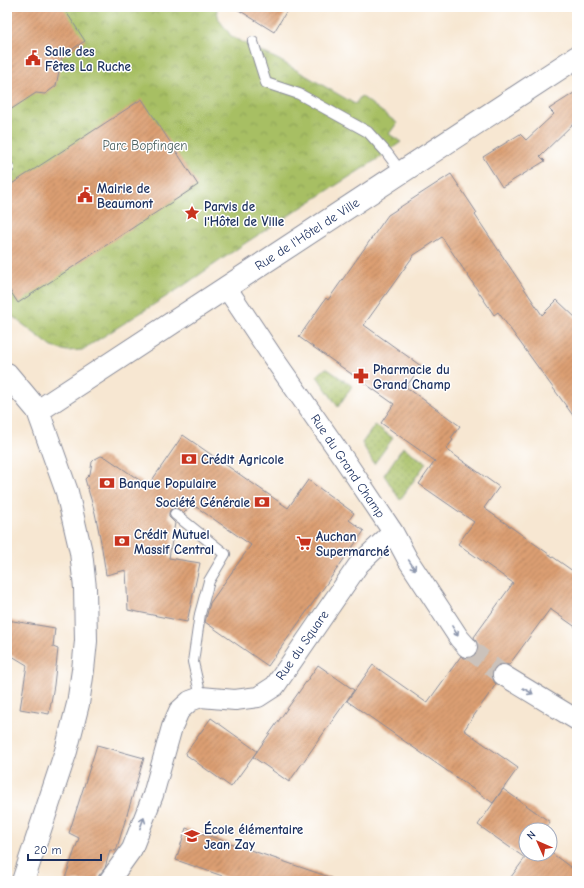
<svg xmlns="http://www.w3.org/2000/svg" width="584" height="888" font-family="'Comic Neue',sans-serif">
  <defs>
    <pattern id="grass-dots" width="8" height="8" patternUnits="userSpaceOnUse"><rect width="8" height="8" fill="#a7bf64"/><path d="M2 2h.1M6 6h.1" fill="none" stroke="#879c56" stroke-width="1.8" stroke-linecap="round"/></pattern>
    <pattern id="park-crowns" width="20" height="18" patternUnits="userSpaceOnUse"><rect width="20" height="18" fill="#a7bf64"/><path d="M2 6a3 3 0 1 1 6 0M12 15a3 3 0 1 1 6 0" fill="none" stroke="#879c56"/></pattern>
    <pattern id="building-hatch" width="6" height="6" patternUnits="userSpaceOnUse"><rect width="6" height="6" fill="#dc9f72"/><path d="M-1 1l2-2M0 6l6-6M5 7l2-2" fill="none" stroke="#b28261"/></pattern>
  </defs>
  <rect width="100%" height="100%" fill="#fff"/>
  <filter id="ink" filterUnits="userSpaceOnUse"><feTurbulence type="fractalNoise" baseFrequency=".025" numOctaves="2"/><feDisplacementMap in="SourceGraphic" scale="8" xChannelSelector="R" yChannelSelector="G"/><feConvolveMatrix kernelMatrix="1 2 1 2 8 2 1 2 1" color-interpolation-filters="sRGB"/></filter>
  <filter id="wash" filterUnits="userSpaceOnUse"><feTurbulence type="fractalNoise" baseFrequency=".012" numOctaves="4" result="noise"/><feDisplacementMap in="SourceGraphic" scale="16" xChannelSelector="R" yChannelSelector="G"/><feGaussianBlur stdDeviation="0.9" result="paint"/><feColorMatrix in="noise" values="0 0 0 0 0 0 0 0 0 0 0 0 0 0 0 0 0 1.4 0 .05"/><feComposite in="paint" operator="in"/></filter>
  <g filter="url(#wash)">
    <rect width="100%" height="100%" fill="#f7e7d2"/>
    <path fill="url(#grass-dots)" stroke="#617761" d="M326,368L352,386L338,407L317,376Z
      M375,425L393,438L374,464L362,443Z
      M403,447L426,463L400,500L384,475Z"/>
    <path fill="url(#park-crowns)" stroke="#617761" d="M7,7H216L219,20L232,37L279,60L355,104L361,96L397,123L389,134L401,142L379,158L247,242L183,286L82,350L67,351L52,347L7,312Z"/>
    <g id="blocks">
      <path fill="url(#building-hatch)" d="M7,7H63L85,41L62,56L56,86L45,94L36,93L7,112Z
        M234,7H289L274,32Z
        M577,91V120L540,156L545,161L502,187L483,157L520,134L526,140L554,114L549,109Z
        M142,99L198,185L18,303L7,286V187Z
        M451,174L477,213L475,215L542,315L557,300L577,319V421L498,312L494,315L442,237L414,255L364,325L421,366L406,387L460,426L451,438L453,440L446,449L499,487L484,508L577,574V628L550,609L509,665L503,664L497,665L493,669L492,675L493,680L496,684L464,730L518,768L493,803L347,701L373,665L427,703L461,656L464,658H469L475,655L478,650V645L474,637L513,583L458,544L474,522L419,484L435,461L381,423L394,404L299,337L326,298L328,300L388,215Z
        M183,435L288,508L308,480L354,513L349,520L364,531L268,666L205,622L210,603L251,545L192,504L184,513L176,508L170,510L169,513V517L175,523L169,558L200,563L187,622L128,610L126,570L106,575L101,542L95,513L85,479L90,474L92,462L95,459L101,456L107,458L148,486Z
        M7,620L55,628L53,647L58,649L54,685L49,714L20,709L27,665L7,653Z
        M318,665L354,690L289,782L253,757Z
        M211,718L257,751L231,787L185,754Z
        M97,745L144,758L116,851L110,850L105,868L99,875L98,881H64L79,838L69,833Z
        M503,789L550,822L544,830H526V854H550V852L577,872V881H508L525,858L478,825Z
        M186,828L332,878L331,881H237L176,860Z"/>
    </g>
  </g>
  <g filter="url(#ink)">
    <use href="#blocks" fill-opacity="0" stroke="#898b98" stroke-width="1"/>
    <g fill="none" stroke-linecap="round" stroke-linejoin="round">
      <path stroke="#cbc2bb" stroke-width="20" stroke-dasharray="20 10" stroke-linecap="butt" d="M467,647L503,675"/>
      <g stroke="#898b98" stroke-width="12">
        <path id="lane" d="M253,42L266,83L299,94L368,132L387,153L401,172
          M7,165L9,168
          M175,514L225,554L209,581L200,614L193,662L201,697"/>
      </g>
      <g stroke="#898b98" stroke-width="22">
        <path id="street" d="M226,287L272,356L344,459L393,532L408,560L459,638L467,647
          M503,675L577,720
          M109,881L132,849L153,795L172,727L179,711L190,701L201,697L235,700L258,697L275,686L359,564L393,532"/>
      </g>
      <g stroke="#898b98" stroke-width="24">
        <path id="secondary" d="M38,411L577,57"/>
      </g>
      <g stroke="#898b98" stroke-width="24">
        <path id="primary" d="M7,374L38,411L67,492L81,552L85,588L86,641L83,670L78,704L66,751L23,881"/>
      </g>
      <use href="#lane" stroke="#fff" stroke-width="10"/>
      <use href="#street" stroke="#fff" stroke-width="20"/>
      <use href="#secondary" stroke="#fff" stroke-width="22"/>
      <use href="#primary" stroke="#fff" stroke-width="22"/>
    </g>
    <defs><path id="oneway-shaft" d="M-6 0H5M1.5-3L5.5 0L1.5 3" fill="none" stroke-width="1.6" stroke-linecap="round" stroke-linejoin="round"/></defs>
    <g stroke="#8d97ae">
      <use href="#oneway-shaft" transform="translate(412 565) rotate(56)"/>
      <use href="#oneway-shaft" transform="translate(455 631) rotate(59)"/>
      <use href="#oneway-shaft" transform="translate(528 691) rotate(30)"/>
      <use href="#oneway-shaft" transform="translate(142 823) rotate(-69)"/>
    </g>
  </g>
  <defs>
    <g id="civic-bare" transform="scale(1.2)"><path d="M-.6-6.5H3V-4.5H.6V-3L4-1V1h2V6H-6V1h2V-1L-.6-3ZM-1.2 2.5V6h2.4V2.5Z" fill="#c8321e" stroke="#fff" stroke-width="2.5" paint-order="stroke"/></g>
    <g id="sight-bare" transform="scale(1.2)"><path d="M0-6L1.8-2.2L6-1.7L2.9 1.2L3.7 5.4L0 3.3L-3.7 5.4L-2.9 1.2L-6-1.7L-1.8-2.2Z" fill="#c8321e" stroke="#fff" stroke-width="2.5" paint-order="stroke"/></g>
    <g id="pharmacy-bare" transform="scale(1.2)"><path d="M-2-6h4v4h4v4h-4v4h-4v-4h-4v-4h4Z" fill="#c8321e" stroke="#fff" stroke-width="2.5" paint-order="stroke"/></g>
    <g id="bank-bare" transform="scale(1.2)"><path d="M-6-4H6V4H-6ZM0-2.3a2.3 2.3 0 1 0 0 4.6a2.3 2.3 0 1 0 0-4.6Z" fill="#c8321e" stroke="#fff" stroke-width="2.5" paint-order="stroke"/></g>
    <g id="supermarket-bare" transform="scale(1.2)"><path d="M-6-5.5h2.5l.6 2H6L4.5 2H-2.5L-4.4-4H-6ZM-1.5 3.2a1.3 1.3 0 1 0 .1 0ZM3 3.2a1.3 1.3 0 1 0 .1 0Z" fill="#c8321e" stroke="#fff" stroke-width="2.5" paint-order="stroke"/></g>
    <g id="school-bare" transform="scale(1.2)"><path d="M0-5L7-2L0 1L-7-2ZM-4 1L0 2.5L4 1V4Q0 6-4 4Z" fill="#c8321e" stroke="#fff" stroke-width="2.5" paint-order="stroke"/></g>
  </defs>
  <g fill-rule="evenodd">
    <use href="#civic-bare" x="33" y="58"/>
    <use href="#civic-bare" x="85" y="195"/>
    <use href="#sight-bare" x="192" y="213"/>
    <use href="#pharmacy-bare" x="361" y="376"/>
    <use href="#bank-bare" x="189" y="459"/>
    <use href="#bank-bare" x="107" y="483"/>
    <use href="#bank-bare" x="262" y="502"/>
    <use href="#bank-bare" x="122" y="541"/>
    <use href="#supermarket-bare" x="304" y="543"/>
    <use href="#school-bare" x="192" y="836"/>
  </g>
  <g text-anchor="middle" dominant-baseline="central" stroke-width="3" stroke-linejoin="round" paint-order="stroke">
    <g font-size="13" font-weight="bold" fill="#1b2f5e" stroke="#fff" text-anchor="start">
      <text x="45" y="51">Salle des<tspan x="45" dy="15">Fêtes La Ruche</tspan></text>
      <text x="97" y="188">Mairie de<tspan x="97" dy="15">Beaumont</tspan></text>
      <text x="204" y="206">Parvis de<tspan x="204" dy="15">l'Hôtel de Ville</tspan></text>
      <text x="373" y="369">Pharmacie du<tspan x="373" dy="15">Grand Champ</tspan></text>
      <text x="201" y="459">Crédit Agricole</text>
      <text x="119" y="483">Banque Populaire</text>
      <text x="250" y="502" text-anchor="end">Société Générale</text>
      <text x="134" y="534">Crédit Mutuel<tspan x="134" dy="15">Massif Central</tspan></text>
      <text x="316" y="536">Auchan<tspan x="316" dy="15">Supermarché</tspan></text>
      <text x="204" y="829">École élémentaire<tspan x="204" dy="15">Jean Zay</tspan></text>
    </g>
    <g font-size="13" fill="#4c6160" stroke="#fff">
      <text x="145" y="145">Parc Bopfingen</text>
    </g>
    <g font-size="13" fill="#1b2f5e" stroke="#fff">
      <text transform="translate(307 234) rotate(-33)">Rue de l'Hôtel de Ville</text>
      <text transform="translate(348 466) rotate(56)">Rue du Grand Champ</text>
      <text transform="translate(302 645) rotate(-55)">Rue du Square</text>
    </g>
  </g>
  <rect width="584" height="888" fill="none" stroke="#fff" stroke-width="24"/>
  <g transform="translate(538 842) rotate(315)"><circle r="19" fill="#ffffff" stroke="#a4acbf"/>
  <path d="M0-3L7 15L0 10L-7 15Z" fill="#c8321e"/>
  <text y="-6" font-size="11" font-weight="bold" text-anchor="middle" fill="#1b2f5e">N</text>
  </g>
  <path d="M28 854v6h73v-6" fill="none" stroke="#1b2f5e" stroke-width="2"/>
  <text x="34" y="854" font-size="12" fill="#1b2f5e" stroke="#ffffff" stroke-width="3" paint-order="stroke">20 m</text>
</svg>
